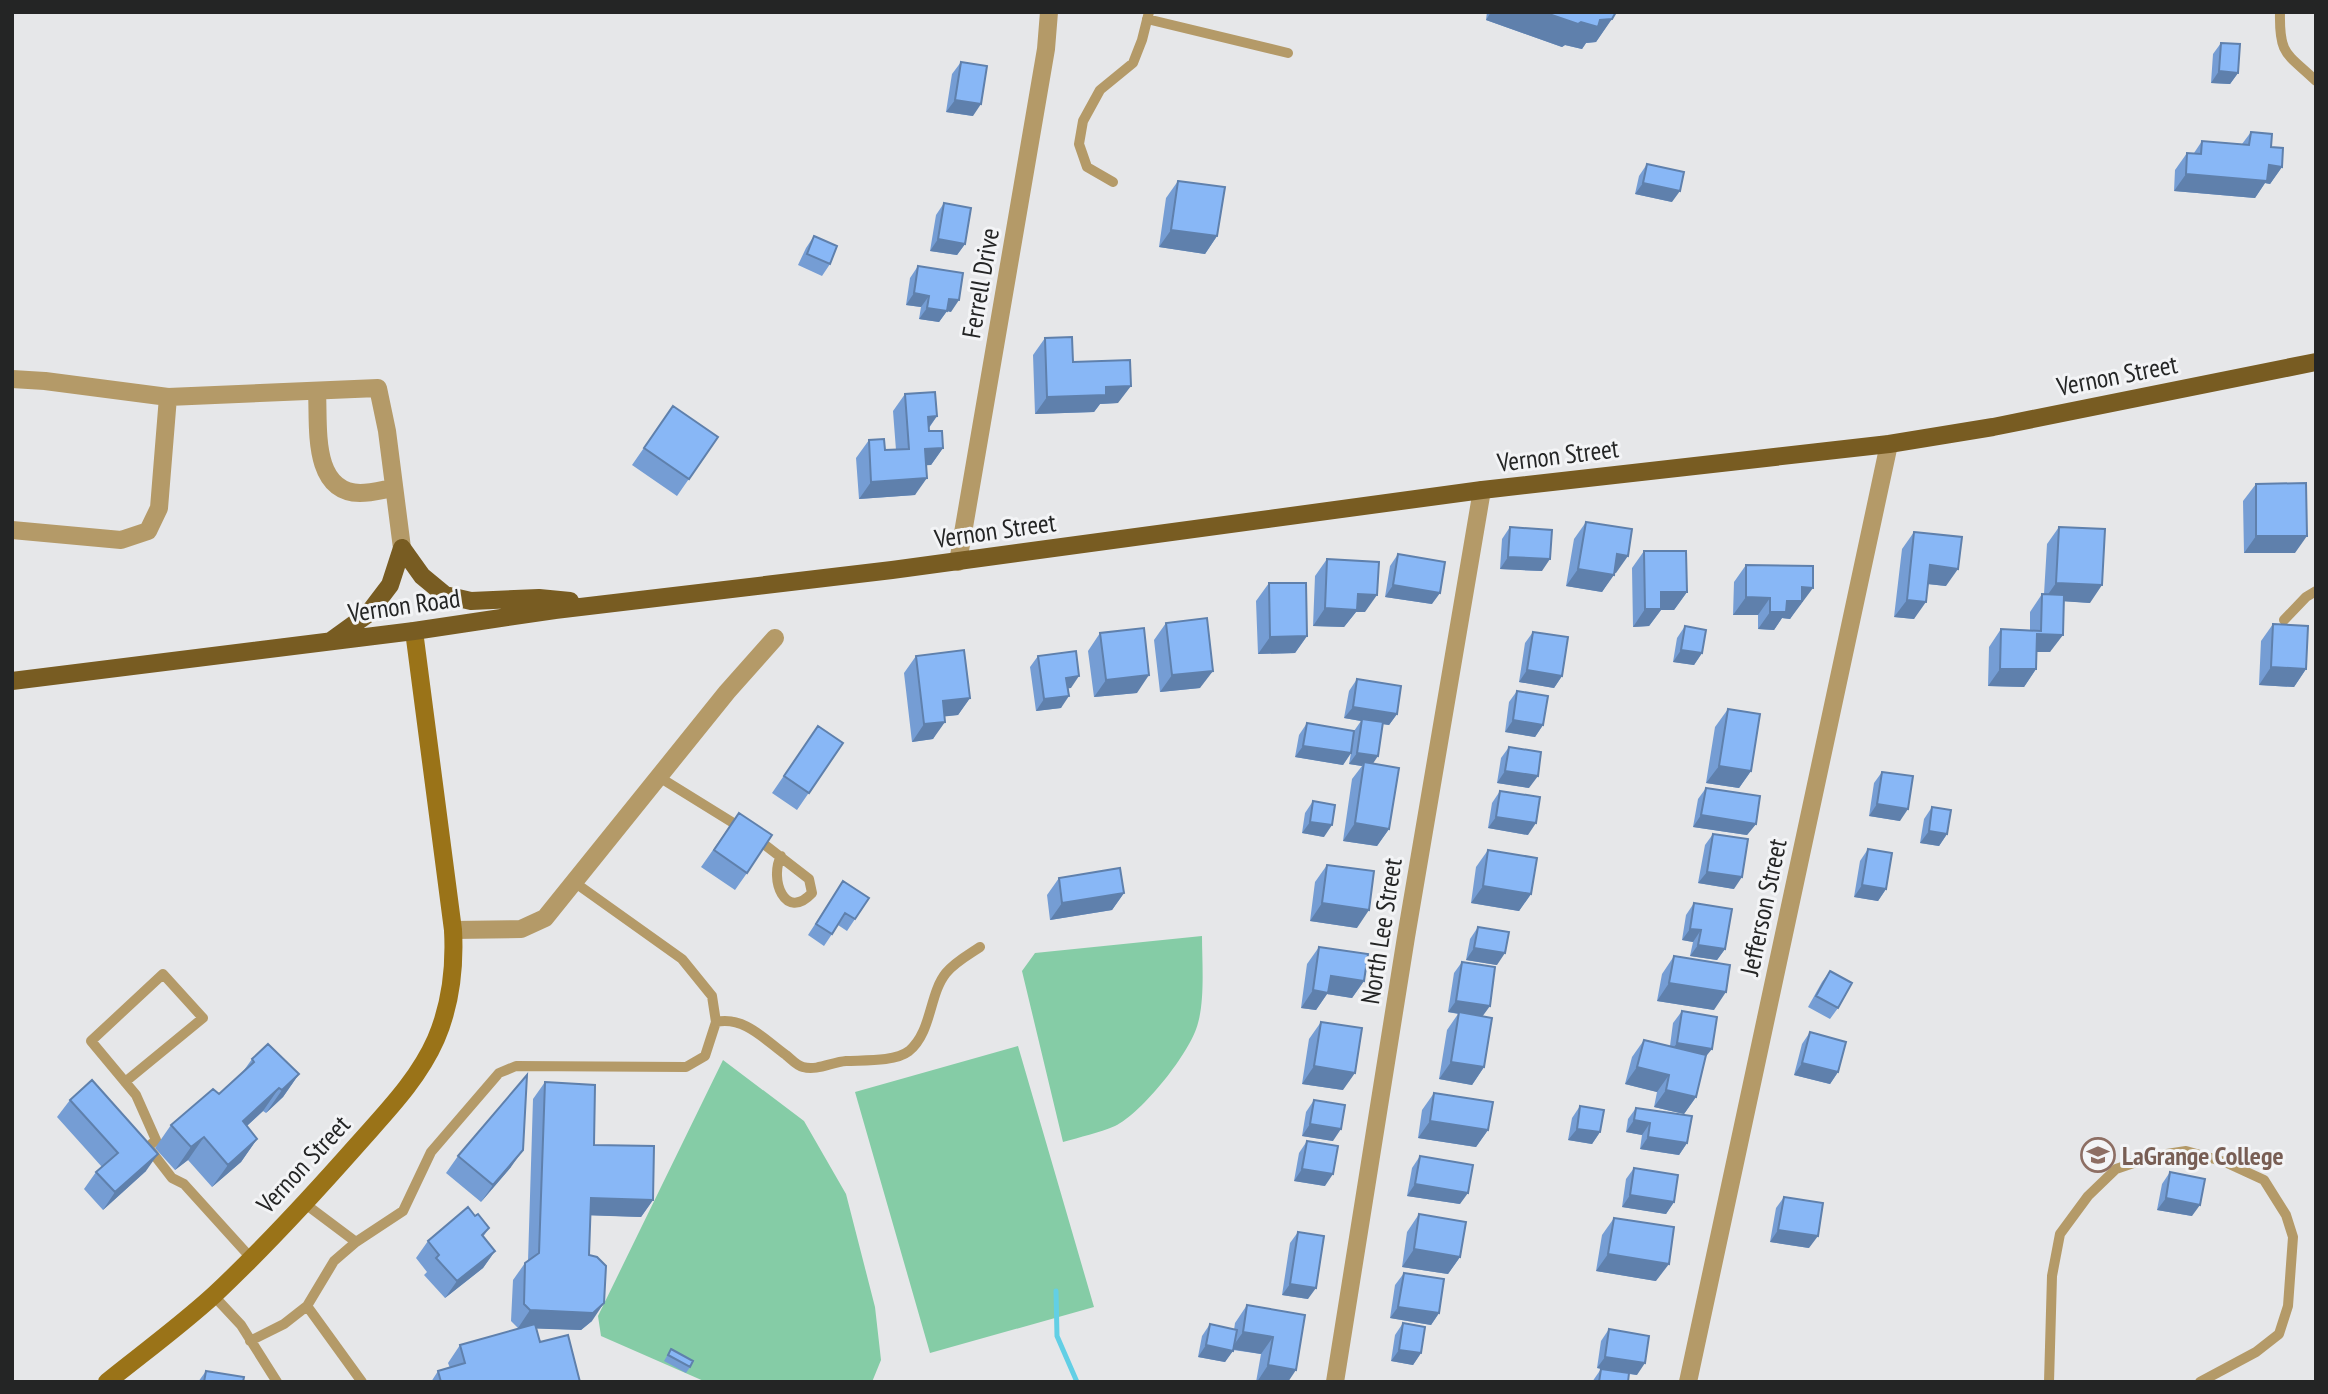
<svg xmlns="http://www.w3.org/2000/svg" width="2328" height="1394" font-family="'PT Sans Narrow',sans-serif">
  <rect width="100%" height="100%" fill="#e6e7e9"/>
  <path fill="#85cca6" d="M1202,936C1202,961 1205,999 1198,1023C1191,1052 1142,1113 1115,1126C1099,1133 1080,1137 1063,1142L1022,971L1035,953Z
    M1018,1046L1094,1307L930,1353L855,1092Z
    M723,1060L804,1121L846,1194L875,1307L881,1360L872,1382H706L601,1336L598,1316Z"/>
  <g fill="none" stroke-linecap="round" stroke-linejoin="round">
    <path stroke="#62cfe5" stroke-width="5" d="M1056,1291L1057,1336L1077,1382"/>
    <path stroke="#b49a68" stroke-width="10" d="M2280,12C2279,56 2287,53 2316,81
      M1147,19L1288,53
      M1113,182L1087,167L1079,144L1083,121L1100,90L1133,63L1142,40L1149,12
      M2284,620L2306,597L2316,591
      M659,777L743,829
      M756,838L809,879L812,893C785,922 769,879 781,856
      M716,1022C744,1016 764,1039 786,1055C791,1059 797,1066 803,1067C817,1071 832,1062 846,1061C863,1060 895,1062 909,1051C932,1032 929,994 946,973C955,962 968,955 980,947
      M125,1082L203,1018L163,974L91,1041L136,1095L156,1140L148,1147L172,1178L184,1184L251,1258
      M304,1203L356,1242L403,1211L431,1152L499,1073L516,1066L686,1067L705,1056L716,1022L712,996L682,959L574,882
      M356,1242L334,1261L307,1306L362,1382
      M213,1295L241,1325L277,1382
      M250,1341L284,1324L307,1306
      M2049,1382L2052,1276L2060,1234L2088,1196L2116,1169L2154,1156L2186,1151L2225,1162L2264,1180L2286,1215L2293,1237L2288,1306L2279,1334L2256,1352L2200,1382"/>
    <path stroke="#b49a68" stroke-width="18" d="M12,379L45,381L168,397L378,388L387,431L402,548
      M317,392C319,426 311,492 360,493C371,493 382,490 393,488
      M12,530L121,540L148,531L159,508L168,397
      M958,562L1046,49L1049,12
      M453,930L521,929L545,918L727,692L775,638
      M1335,1382L1406,937L1482,490
      M1688,1382L1889,444"/>
    <path stroke="#9a7318" stroke-width="18" d="M107,1382C143,1353 180,1326 214,1295C264,1248 311,1197 357,1145C386,1112 418,1080 436,1039C451,1004 455,967 453,930L414,631"/>
    <path stroke="#785c22" stroke-width="18" d="M402,548L422,576L445,595L471,601L539,598L570,601
      M332,640L368,614L390,585L402,548
      M12,681L414,631L555,610L892,570L1482,490L1889,444L1993,427L2316,362"/>
  </g>
  <path fill="#759dd4" d="M1487,12H1616L1596,42L1586,43L1582,49L1565,45L1562,47L1486,20Z
    M2221,43L2238,73L2230,84L2211,83L2213,54Z
    M961,62L973,116L946,112L952,74Z
    M2251,132L2271,147L2282,167L2270,184L2265,183L2255,198L2174,191L2175,170L2187,153H2194L2202,141L2242,144Z
    M1647,164L1672,202L1635,194L1639,176Z
    M1178,181L1217,236L1205,254L1159,247L1166,198Z
    M944,203L965,244L957,255L930,251L936,215Z
    M814,236L830,264L822,276L798,265L806,248Z
    M918,266L951,312L947,311L939,322L919,319L921,307L906,305L910,278Z
    M1045,338L1118,403L1100,404L1094,412L1035,414L1033,355Z
    M905,394L937,416L929,428V431L943,448L931,465H926L915,495L859,499L856,458L869,440L885,450H896L893,411Z
    M673,406L718,437L677,496L632,465Z
    M2256,484L2295,553H2244L2243,501Z
    M1586,522L1616,573H1614L1602,592L1566,586L1574,539Z
    M1510,527L1542,571L1500,569L1502,539Z
    M2059,527L2090,603L2064,601L2050,652H2036V669L2024,687L1988,686L1989,647L2001,629L2030,630V612L2042,594H2044L2047,544Z
    M1914,532L1946,586L1928,584L1914,619L1894,617L1902,549Z
    M1644,551L1687,592L1674,610H1661L1649,626L1633,627L1632,568Z
    M1398,554L1432,604L1385,597L1390,566Z
    M1327,559L1365,612H1356L1344,627L1313,626L1315,576Z
    M1746,565L1801,605H1799L1790,619L1782,618L1774,630L1758,629V615H1733L1734,582Z
    M1269,583L1307,636L1295,653L1258,654L1256,601Z
    M1166,623L1200,688L1160,692L1154,640Z
    M2273,624L2306,669L2294,687L2259,685L2261,641Z
    M1685,626L1702,653L1694,665L1673,662L1677,638Z
    M1533,632L1562,676L1554,688L1519,682L1525,643Z
    M1100,633L1137,693L1094,697L1088,651Z
    M916,656L970,698L958,715L945,716L933,739L912,742L904,673Z
    M1038,656L1071,688H1068L1061,708L1036,711L1030,667Z
    M1357,679L1397,714L1389,725L1383,724L1373,763L1389,829L1377,846L1343,841L1352,779L1362,766L1349,764L1351,753L1343,765L1295,757L1299,735L1307,723L1354,731L1361,721L1344,718L1349,691Z
    M1517,691L1543,725L1535,737L1505,732L1509,702Z
    M1728,709L1751,771L1739,788L1706,783L1715,727Z
    M818,726L843,743L797,810L772,793Z
    M1509,747L1529,788L1497,783L1501,758Z
    M1882,772L1900,821L1869,816L1874,783Z
    M1706,788L1756,824L1747,835L1693,827L1698,799Z
    M1500,791L1528,835L1488,828L1492,803Z
    M1313,801L1324,837L1302,833L1305,813Z
    M1932,807L1947,834L1939,846L1920,843L1924,819Z
    M739,813L747,873L735,890L701,867Z
    M1713,834L1734,889L1698,883L1705,845Z
    M1868,849L1886,889L1878,901L1854,897L1860,861Z
    M1488,850L1531,894L1519,911L1471,903L1476,867Z
    M1327,865L1357,928L1310,921L1315,882Z
    M1059,878L1124,893L1112,910L1050,920L1047,895Z
    M843,881L855,919L847,931L838,925L824,946L808,935Z
    M1694,903L1725,949L1717,960L1690,956L1693,942L1682,940L1686,915Z
    M1478,927L1497,965L1466,960L1470,939Z
    M1319,947L1364,981L1352,998L1327,994L1316,1010L1301,1008L1307,964Z
    M1674,956L1714,1010L1657,1001L1662,974Z
    M1462,962L1482,1016L1484,1067L1472,1085L1439,1079L1447,1030L1458,1014L1448,1012L1454,973Z
    M1830,971L1838,1008L1830,1019L1808,1007L1822,982Z
    M1682,1011L1705,1058L1696,1097L1684,1114L1654,1107L1657,1092L1625,1084L1632,1057L1644,1040L1670,1046L1673,1023Z
    M1321,1022L1343,1090L1302,1084L1309,1039Z
    M1810,1032L1838,1072L1830,1084L1794,1075L1802,1044Z
    M252,1059L299,1074L283,1097L266,1113L263,1111L247,1126L257,1139L241,1162L212,1187L188,1160L175,1170L155,1148L171,1125L219,1094L242,1073Z
    M545,1082L594,1145L653,1200L641,1217L590,1215L589,1255L592,1321L581,1330L536,1328L540,1342L580,1382H431L438,1371L450,1368L448,1363L460,1345L523,1328H518L511,1321L513,1280L525,1263L528,1261L533,1099Z
    M1434,1093L1488,1130L1476,1147L1418,1138L1422,1110Z
    M70,1100L146,1171L103,1210L84,1189L96,1172L102,1167L57,1117Z
    M1314,1100L1333,1141L1302,1136L1306,1112Z
    M1580,1106L1600,1132L1592,1144L1568,1140L1572,1118Z
    M1636,1108L1687,1143L1679,1155L1640,1149L1642,1135L1626,1132L1628,1119Z
    M1307,1141L1325,1186L1294,1181L1299,1153Z
    M458,1156L511,1167L481,1202L446,1173Z
    M1420,1156L1460,1204L1407,1196L1412,1168Z
    M1634,1168L1674,1202L1666,1214L1622,1207L1626,1179Z
    M2170,1172L2192,1216L2157,1210L2162,1184Z
    M1784,1197L1809,1248L1770,1242L1776,1208Z
    M1419,1214L1460,1257L1448,1274L1402,1267L1407,1232Z
    M1614,1218L1656,1281L1596,1271L1602,1235Z
    M489,1228L483,1237L495,1251L483,1268L445,1298L424,1275L427,1272L416,1258L428,1241Z
    M1298,1232L1308,1299L1282,1295L1290,1243Z
    M1404,1273L1439,1313L1431,1325L1390,1318L1395,1285Z
    M1247,1305L1305,1315L1288,1382H1256L1261,1354L1233,1350L1225,1362L1198,1357L1202,1336L1210,1324L1234,1330L1235,1323Z
    M1403,1323L1421,1353L1413,1365L1391,1361L1395,1335Z
    M1609,1329L1637,1375L1629,1374L1628,1382H1592L1601,1369L1597,1368L1601,1341Z
    M671,1349L690,1367L686,1373L664,1361Z
    M206,1371L243,1382H198Z"/>
  <path fill="#5f80ac" d="M1491,12H1543L1581,22L1612,19L1596,42L1586,43L1582,49L1565,45L1562,47L1486,20Z
    M2219,71L2238,73L2230,84L2211,83Z
    M955,100L981,104L973,116L946,112Z
    M2269,165L2282,167L2270,184L2265,183L2255,198L2174,191L2186,174Z
    M1643,183L1680,191L1672,202L1635,194Z
    M1171,230L1217,236L1205,254L1159,247Z
    M938,239L965,244L957,255L930,251Z
    M914,293L929,296L921,307L906,305Z
    M949,299L959,300L951,312L947,311L939,322L919,319L927,308Z
    M1131,386L1118,403L1100,404L1094,412L1035,414L1047,397L1106,387Z
    M937,416L924,434L928,417Z
    M943,448L931,465L913,466L925,449Z
    M927,478L915,495L859,499L871,482Z
    M2256,536H2307L2295,553H2244Z
    M1617,554L1628,556L1616,573L1605,571Z
    M1508,557L1550,559L1542,571L1500,569Z
    M1930,565L1958,569L1946,586L1918,583Z
    M1578,569L1614,575L1602,592L1566,586Z
    M2056,583L2102,585L2090,603L2044,600Z
    M1393,585L1440,593L1432,604L1385,597Z
    M1802,587L1813,588L1790,619L1782,618L1774,630L1758,629L1770,612L1787,601Z
    M1661,592H1687L1674,610H1661L1649,626L1633,627L1645,609Z
    M1358,594L1377,595L1365,612H1356L1344,627L1313,626L1325,608Z
    M1746,597L1770,598L1758,615H1733Z
    M1907,600L1926,602L1914,619L1894,617Z
    M2037,634L2063,635L2050,652H2024Z
    M1307,636L1295,653L1258,654L1270,637Z
    M1681,650L1702,653L1694,665L1673,662Z
    M2271,667L2306,669L2294,687L2259,685Z
    M2000,669H2036L2024,687L1988,686Z
    M1527,670L1562,676L1554,688L1519,682Z
    M1213,671L1200,688L1160,692L1172,675Z
    M1149,675L1137,693L1094,697L1106,680Z
    M1079,676L1071,688L1058,690L1066,678Z
    M1069,696L1061,708L1036,711L1044,699Z
    M970,698L958,715L931,718L943,701Z
    M1353,707L1397,714L1389,725L1362,721V719L1361,721L1344,718Z
    M1513,720L1543,725L1535,737L1505,732Z
    M945,722L933,739L912,742L924,724Z
    M1303,746L1351,753L1343,765L1295,757Z
    M1357,753L1378,756L1370,768L1364,762L1362,766L1349,764Z
    M1719,766L1751,771L1739,788L1706,783Z
    M1505,771L1538,776L1529,788L1497,783Z
    M1877,804L1908,809L1900,821L1869,816Z
    M1701,815L1756,824L1747,835L1693,827Z
    M1496,817L1536,823L1528,835L1488,828Z
    M1310,822L1332,825L1324,837L1302,833Z
    M1355,823L1389,829L1377,846L1343,841Z
    M1929,831L1947,834L1939,846L1920,843Z
    M1707,872L1742,877L1734,889L1698,883Z
    M1862,885L1886,889L1878,901L1854,897Z
    M1483,886L1531,894L1519,911L1471,903Z
    M1124,893L1112,910L1050,920L1062,903Z
    M1322,903L1369,910L1357,928L1310,921Z
    M1690,929L1701,930L1693,942L1682,940Z
    M1698,945L1725,949L1717,960L1690,956Z
    M1474,948L1505,953L1497,965L1466,960Z
    M1331,976L1364,981L1352,998L1327,994L1316,1010L1301,1008L1313,990Z
    M1669,983L1726,992L1714,1010L1657,1001Z
    M1456,1001L1490,1006L1482,1017L1448,1012Z
    M1677,1043L1712,1049L1703,1060L1668,1055Z
    M1451,1062L1484,1067L1472,1085L1439,1079Z
    M1802,1063L1838,1072L1830,1084L1794,1075Z
    M1314,1066L1355,1073L1343,1090L1302,1084Z
    M1637,1067L1669,1075L1657,1092L1625,1084Z
    M299,1074L283,1097L266,1113L282,1090Z
    M279,1088L263,1111L227,1144L243,1121Z
    M1666,1090L1696,1097L1684,1114L1654,1107Z
    M1634,1120L1650,1123L1642,1135L1626,1132Z
    M1430,1121L1488,1130L1476,1147L1418,1138Z
    M1310,1124L1341,1129L1333,1141L1302,1136Z
    M1577,1129L1600,1132L1592,1144L1568,1140Z
    M204,1137L188,1160L175,1170L191,1147Z
    M1648,1137L1687,1143L1679,1155L1640,1149Z
    M257,1139L241,1162L212,1187L228,1165Z
    M523,1150L511,1167L481,1202L493,1185Z
    M158,1154L146,1171L103,1210L115,1192Z
    M1302,1169L1333,1174L1325,1186L1294,1181Z
    M1415,1184L1468,1193L1460,1204L1407,1196Z
    M1630,1195L1674,1202L1666,1214L1622,1207Z
    M591,1198L653,1200L641,1217L579,1215Z
    M2166,1198L2200,1205L2192,1216L2157,1210Z
    M1778,1230L1818,1236L1809,1248L1770,1242Z
    M1414,1249L1460,1257L1448,1274L1402,1267Z
    M495,1251L483,1268L445,1298L457,1281Z
    M1608,1254L1669,1264L1656,1281L1596,1271Z
    M1290,1284L1316,1288L1308,1299L1282,1295Z
    M604,1303L592,1321L581,1330L518,1328L530,1310Z
    M1398,1307L1439,1313L1431,1325L1390,1318Z
    M1243,1332L1273,1337L1261,1354L1231,1349Z
    M1206,1345L1233,1351L1225,1362L1198,1357Z
    M1399,1350L1421,1353L1413,1365L1391,1361Z
    M1605,1357L1645,1363L1637,1375L1597,1368Z
    M1268,1365L1296,1370L1288,1382H1257Z"/>
  <path fill="#88b7f6" stroke="#5f80ac" stroke-width="2" d="M1543,12H1616L1612,19L1600,20L1598,27L1581,22L1578,24Z
    M2221,43L2240,44L2238,73L2219,71Z
    M961,62L987,66L981,104L955,100Z
    M2251,132L2272,134L2271,147L2283,148L2282,167L2269,165L2267,181L2186,174L2187,153L2201,154L2202,141L2249,145Z
    M1647,164L1684,172L1680,191L1643,183Z
    M1178,181L1225,187L1217,236L1171,230Z
    M944,203L971,208L965,244L938,239Z
    M814,236L837,246L830,264L807,254Z
    M918,266L963,273L959,300L949,299L947,311L927,308L929,296L914,293Z
    M1072,337L1073,362L1130,360L1131,386L1106,387V395L1047,397L1045,338Z
    M935,392L937,416L928,417L929,431H942L943,448L925,449L927,478L871,482L869,440L884,439L885,450L909,449L905,394Z
    M673,406L718,437L689,479L644,448Z
    M2306,483L2307,536H2256V484Z
    M1586,522L1632,529L1628,556L1617,554L1614,575L1578,569Z
    M1510,527L1552,530L1550,559L1508,557Z
    M2059,527L2105,529L2102,585L2056,583Z
    M1914,532L1962,537L1958,569L1930,565L1926,602L1907,600Z
    M1644,551H1686L1687,592H1661V609H1645Z
    M1398,554L1445,562L1440,593L1393,585Z
    M1327,559L1379,562L1377,595L1358,594L1357,610L1325,608Z
    M1746,565L1813,566V588L1802,587V601H1787L1786,612H1770V598L1746,597Z
    M1269,583H1306L1307,636L1270,637Z
    M2042,594L2064,595L2063,635L2037,634L2036,669H2000L2001,629L2041,631Z
    M1207,618L1213,671L1172,675L1166,623Z
    M2273,624L2308,626L2306,669L2271,667Z
    M1685,626L1706,630L1702,653L1681,650Z
    M1144,628L1149,675L1106,680L1100,633Z
    M1533,632L1568,637L1562,676L1527,670Z
    M964,650L970,698L943,701L945,722L924,724L916,656Z
    M1076,651L1079,676L1066,678L1069,696L1044,699L1038,656Z
    M1357,679L1401,686L1397,714L1353,707Z
    M1517,691L1548,696L1543,725L1513,720Z
    M1728,709L1760,714L1751,771L1719,766Z
    M1362,719L1383,722L1378,756L1357,753Z
    M1307,723L1354,731L1351,753L1303,746Z
    M818,726L843,743L809,793L784,776Z
    M1509,747L1541,752L1538,776L1505,771Z
    M1364,762L1399,768L1389,829L1355,823Z
    M1882,772L1913,776L1908,809L1877,804Z
    M1706,788L1760,796L1756,824L1701,815Z
    M1500,791L1540,797L1536,823L1496,817Z
    M1313,801L1335,805L1332,825L1310,822Z
    M1932,807L1951,810L1947,834L1929,831Z
    M739,813L772,835L747,873L714,850Z
    M1713,834L1748,839L1742,877L1707,872Z
    M1868,849L1892,853L1886,889L1862,885Z
    M1488,850L1537,858L1531,894L1483,886Z
    M1327,865L1374,871L1369,910L1322,903Z
    M1120,868L1124,893L1062,903L1059,878Z
    M843,881L869,898L855,919L845,913L832,934L816,924Z
    M1694,903L1732,909L1725,949L1698,945L1701,930L1690,929Z
    M1478,927L1509,932L1505,953L1474,948Z
    M1319,947L1368,954L1364,981L1331,976L1328,993L1313,990Z
    M1674,956L1730,965L1726,992L1669,983Z
    M1462,962L1495,967L1490,1006L1456,1001Z
    M1830,971L1852,983L1838,1008L1816,996Z
    M1682,1011L1717,1017L1712,1049L1677,1043Z
    M1459,1012L1492,1018L1484,1067L1451,1062Z
    M1321,1022L1362,1028L1355,1073L1314,1066Z
    M1810,1032L1846,1042L1838,1072L1802,1063Z
    M1644,1040L1706,1055L1696,1097L1666,1090L1669,1075L1637,1067Z
    M268,1044L299,1074L282,1090L279,1088L243,1121L257,1139L228,1165L204,1137L191,1147L171,1125L213,1089L219,1094L254,1062L252,1059Z
    M527,1075L523,1150L493,1185L458,1156Z
    M92,1080L158,1154L115,1192L96,1172L118,1153L70,1100Z
    M545,1082L595,1085L594,1145L654,1146L653,1200L591,1198L589,1255L597,1257L606,1266L604,1303L593,1313L530,1310L524,1304L525,1263L539,1253Z
    M1434,1093L1493,1102L1488,1130L1430,1121Z
    M1314,1100L1345,1105L1341,1129L1310,1124Z
    M1580,1106L1604,1110L1600,1132L1577,1129Z
    M1636,1108L1692,1116L1687,1143L1648,1137L1650,1123L1634,1120Z
    M1307,1141L1338,1146L1333,1174L1302,1169Z
    M1420,1156L1473,1165L1468,1193L1415,1184Z
    M1634,1168L1678,1175L1674,1202L1630,1195Z
    M2170,1172L2205,1179L2200,1205L2166,1198Z
    M1784,1197L1823,1203L1818,1236L1778,1230Z
    M468,1207L475,1216L478,1214L489,1228L482,1235L495,1251L457,1281L436,1258L439,1255L428,1241Z
    M1419,1214L1466,1222L1460,1257L1414,1249Z
    M1614,1218L1674,1227L1669,1264L1608,1254Z
    M1298,1232L1324,1236L1316,1288L1290,1284Z
    M1404,1273L1444,1279L1439,1313L1398,1307Z
    M1247,1305L1305,1315L1296,1370L1268,1365L1273,1337L1243,1332Z
    M1403,1323L1425,1327L1421,1353L1399,1350Z
    M535,1324L540,1342L568,1335L580,1382H441L438,1371L465,1363L460,1345Z
    M1210,1324L1237,1330L1233,1351L1206,1345Z
    M1609,1329L1649,1336L1645,1363L1605,1357Z
    M671,1349L693,1361L690,1367L668,1355Z
    M1601,1369L1629,1373L1628,1382H1599Z
    M206,1371L244,1377L243,1382H204Z"/>
  <defs>
    <g id="university-ring" transform="scale(1.75)"><circle r="9.5" fill="#f3f4f6" stroke="#8d6e63" stroke-width="1.5"/><path d="M0-5L7-2L0 1L-7-2ZM-4 1L0 2.5L4 1V4Q0 6-4 4Z" fill="#8d6e63"/></g>
  </defs>
  <g fill-rule="evenodd">
    <use href="#university-ring" x="2098" y="1155"/>
  </g>
  <g text-anchor="middle" dominant-baseline="central" stroke-width="6" stroke-linejoin="round" paint-order="stroke">
    <g font-size="26" fill="#242525" stroke="#f3f4f6">
      <text transform="translate(980 283) rotate(-80)">Ferrell Drive</text>
      <text transform="translate(2117 375) rotate(-11)">Vernon Street</text>
      <text transform="translate(1558 455) rotate(-7)">Vernon Street</text>
      <text transform="translate(995 530) rotate(-8)">Vernon Street</text>
      <text transform="translate(404 605) rotate(-8)">Vernon Road</text>
      <text transform="translate(1763 907) rotate(-78)">Jefferson Street</text>
      <text transform="translate(1381 931) rotate(-81)">North Lee Street</text>
      <text transform="translate(303 1164) rotate(-47)">Vernon Street</text>
    </g>
    <g font-size="26" font-weight="bold" fill="#785e54" stroke="#f3f4f6" text-anchor="start">
      <text x="2122" y="1155">LaGrange College</text>
    </g>
  </g>
  <rect width="2328" height="1394" fill="none" stroke="#242525" stroke-width="28"/>
</svg>
